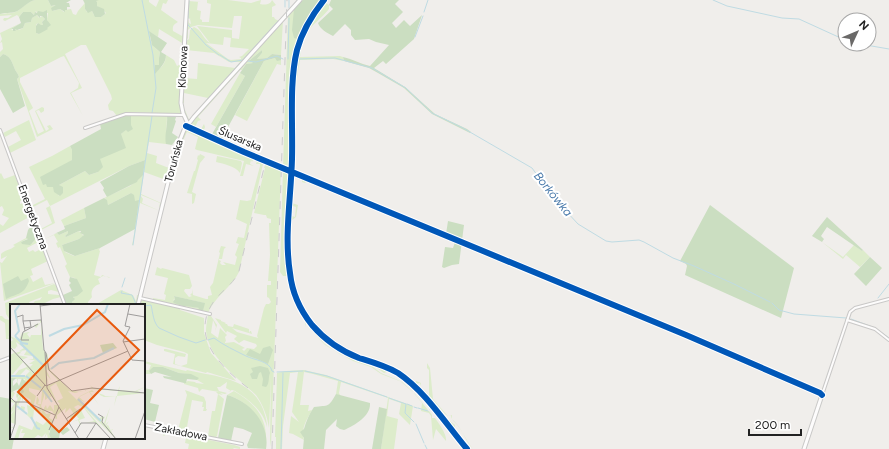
<svg xmlns="http://www.w3.org/2000/svg" width="889" height="449" font-family="Figtree,sans-serif">
  <rect width="100%" height="100%" fill="#f0eeeb"/>
  <path fill="#ddeccb" fill-rule="evenodd" d="M35,0H48L51,6L57,5L52,10V11L60,9L64,12L65,10L71,9L73,14L76,15L78,11L85,3V9L87,12L92,11L94,15L101,17L106,13L103,10L97,6L96,0H149V2L156,7L159,0H168L166,4L163,3L161,10L178,22C175,24 172,25 173,31L182,36L183,33V47L182,48V43L159,29L158,37L150,32C150,42 152,46 160,52L159,58V65H156L155,73C161,68 166,63 166,55L174,60L177,66L181,64V54L182,55L180,92L181,113L179,114L128,112L117,116L113,111L109,110L108,105L112,99L111,95L86,45H81L65,54L82,88L71,93L83,116L70,93L78,88L79,83L64,56L61,57L20,78V82L33,108L29,111L38,134L44,131L35,111L42,107L44,108V111L41,113L39,110L36,111L46,131L49,129L47,126L50,125L53,129L37,137L17,79L19,77C18,73 15,71 14,67C11,60 10,56 3,54L0,57V52L3,49L2,42L0,43L2,39L0,33L21,23L11,29L14,31H16L15,29L19,30L23,28L25,23L31,22L32,18L37,15L39,18L42,16L45,19L42,22L43,25H40L38,23L36,25V33L39,34L48,26L47,19L48,13H37L36,11L34,15L31,12H23L19,17L17,15L5,21L3,20L4,18H8L12,15L0,16V14C6,13 13,14 19,10C24,6 28,2 35,0Z
    M207,0H228L251,3L261,0L260,4C265,5 270,5 272,0L276,5L272,7V17H274L275,19L279,21L189,121L183,112L185,110L189,120L208,98L184,93V103H182L183,102V94L182,93L184,78L197,79L198,63L235,68L240,62H229L214,53L186,50L185,53L186,41L189,39L190,30L194,27C202,30 203,39 210,43L197,26L232,30V38L239,39L242,16H234L232,28L198,25L191,27L188,30V38L186,40L187,19H188L189,23L191,24L190,19H191L187,18L188,1L201,2H198L197,10L201,11L200,19L202,20V22H209L211,4L207,3ZM224,37L231,38L230,47L249,49L242,56L239,57L241,58V59L231,60L228,59L206,43L223,45Z
    M301,0H303L294,9L297,39L299,38C301,26 313,10 320,0H322L300,39L297,40L294,57H293L292,58L294,60L291,166L288,169L283,167L288,14Z
    M325,2L329,5V9C322,18 311,25 305,35C302,42 301,50 300,57L340,56L343,57L344,61L333,59L300,60C294,88 294,125 296,153L294,155V169L300,174L294,171L293,169L294,155L296,153L294,149L293,126L295,124L293,120L294,95L296,92L294,90L295,75L298,60L300,59L298,58L300,49H301C299,43 303,33 309,30L307,28L323,3Z
    M283,20L281,55L272,54L267,58L258,59H257L262,53V50L250,60H248L253,63L246,64L242,70H240L198,117L201,120L198,121L195,127L196,130L200,131L204,124L205,127L203,133L232,145L231,146L191,128L189,126L191,123Z
    M275,58L281,60V65L277,64L247,121L235,115L264,61Z
    M240,73L245,76L216,127L211,124Z
    M131,115L167,116L166,144L149,142L147,153L157,156L156,163L169,168L170,165L171,166L165,184L166,180L144,172L141,194L161,203V204L159,208L160,203L141,195V196L143,199L142,203L160,211L140,203L133,245H132C135,232 139,205 131,193L108,205L106,199L104,198L130,186L138,180L145,160L129,166L50,206L55,223L39,231L30,208L31,206L45,199L29,167L52,156L70,146L72,150V160L46,184L54,187L59,196L62,192L59,185L85,171L89,175L98,172L100,159L121,134L131,125ZM47,200L50,206L46,208L52,223L39,230L31,208Z
    M29,120L36,140L10,153L8,147L21,140L16,131L5,137L3,133Z
    M186,129H188L263,162H262L254,158L252,162L251,160L250,164L254,166L246,164L243,176H240L244,161L197,150L195,149L198,137L187,132L181,145L180,144Z
    M200,154L204,156L205,157L200,163L192,192L196,194L194,203L192,204V194L187,193L194,171H195L198,160L197,159L198,155L199,156Z
    M217,156L241,161L242,163L240,173C235,166 224,164 216,162Z
    M255,161L263,164L239,272C231,288 215,296 208,313L198,311V309L153,300V298L165,300L166,295L164,294L168,278L155,275L157,267L161,269L162,268L189,275L192,286L190,289H185L184,291L189,297L192,296L190,295L192,293V289L193,295L206,299H208V296L212,295L210,287L213,283L220,253L219,252L221,246L226,247L224,249L222,259H219V260L221,261L220,263L222,265H226L223,262L235,265L237,257L235,255L240,241L239,244L236,243L238,237L244,238L247,224L236,219L240,200L247,201L251,200L260,166V164H256L257,161ZM174,296L204,303L203,311L199,308L186,305L173,300L175,299Z
    M266,162L281,168L271,447L270,440L271,378L269,428C267,415 263,405 256,395C237,377 209,359 206,331C206,326 207,321 208,315L211,316L217,325L215,332L216,327L213,320L211,333L218,338L220,328L227,335L225,337L226,341L225,342V343L234,342L245,348L242,349L244,351L247,348L254,349L257,346L256,344L244,340L239,343L234,339L237,336L227,331L226,333L215,318L221,320V321L226,323L225,324H227L228,326L233,327L234,324L249,329V333L250,331H251L252,334L232,328L237,332L258,338L257,336L264,308L266,304H269L271,302L269,298L267,297V285H271V281H268L270,255L269,223H271V219L267,218L266,215H264L254,213L265,168H264Z
    M283,169L289,173L290,175L288,209L287,210H288C287,243 285,272 297,303V307H299C307,317 314,329 322,337C339,355 366,361 386,368L387,372L384,373L371,364L350,357L334,349L319,337L306,322L305,327L309,328L325,344L341,355L373,367L381,373L400,381L415,394L428,410L427,411H429L432,415V418H435C439,424 447,434 446,441L436,429L433,440L431,416L429,413L421,411L422,403L412,391L402,382L381,374L371,367L353,361L342,355L325,345L309,328L305,327V321L296,305L287,276H283L280,272Z
    M1,173L4,179L15,175L25,201H20V204L23,203L24,207L27,206L26,207L31,216L0,233V224L3,226L9,218L2,215L4,210L2,206L0,207V211V174Z
    M295,175L309,180L305,183L302,182V178L296,176L294,177L292,203L298,205L296,217L291,221C291,231 289,243 291,253C288,295 313,333 350,352C363,358 377,360 390,365C399,369 408,377 415,383L416,381L421,383V386L429,395V370L427,368V363L430,368L433,399L446,414L448,416L452,415V419C462,428 465,439 473,449C466,442 464,433 458,426C455,422 451,420 451,415L448,416L445,414L421,386L420,383L416,384L445,417L455,425V428H451L435,407L434,405H433C421,390 408,377 392,368L391,366H387C377,362 366,359 355,355C325,343 302,317 294,286C291,276 287,262 291,253L289,251L290,218L292,216L295,217L296,207L293,206V213L290,212C292,209 291,185 293,177Z
    M84,208L86,218L64,226L61,220Z
    M68,231V233L65,236L66,237L79,231L84,236L79,239L62,245L65,252L74,256L78,255L100,248L99,250L100,251L94,275L101,277L102,275L110,278L111,279L109,277L103,276L98,279L100,284C94,285 90,291 92,297L88,302V305H73L72,303L78,283L75,278L70,277L65,266L67,264L60,247L58,248L56,243L58,242L54,235L43,240L57,233L59,235Z
    M37,232L40,241L27,248L29,252L33,250L35,252L43,248L48,261L31,269L33,275L30,276L33,282L42,277L45,285L55,283L4,301L0,262L2,263L7,256L1,259V254C4,250 11,250 15,246L13,245L26,238H29L21,242L24,244L33,243Z
    M822,242L843,257L854,245L862,251L863,250L870,257L860,267L846,255L843,259Z
    M54,284L57,286L59,292L51,290L48,291V294L59,295V294L61,297L53,299L45,303L46,305H32L35,301L40,300L42,297L29,302L30,305H11V326H9V329L11,330V335L8,337L11,339L10,345V339H6L5,323L0,320V316H2L5,319L10,320L6,314L5,303Z
    M121,290L133,295L136,301L137,295H138L139,296L137,305H95Z
    M143,300L180,308V310L204,318V333L211,353L236,381L207,372L206,373L173,364L175,354L164,351V349H166L186,354L185,357L178,356L175,358V364L181,366L187,364L188,354L184,352L157,345L144,340V305H140L141,301Z
    M144,361L186,371L187,370C216,377 250,377 263,409C265,415 267,421 267,427C263,410 249,400 235,391L232,390L228,392L231,391L226,388L227,382L220,387H217L219,391L227,393L225,394L220,393L223,395L218,394L224,399L217,436L215,438L208,436L212,411H215L218,394L216,392H219L202,389L199,392L198,388L184,384V383L188,381L195,382L196,383L204,384L187,374L179,373L163,367H153L150,373L151,374H144V370H149L151,365L144,363Z
    M304,370L326,375L413,406L410,425L399,414L401,403L389,399L387,416L398,419L394,449H381L388,398L341,382L339,393L340,395H337L336,394L338,381L313,374L304,372L300,405H309L308,411L312,410C306,421 301,428 304,440L293,434L289,433L291,416L299,422L292,412L298,372L290,373L283,426L282,449H276V437H275L277,373L286,371Z
    M185,390L204,397L206,402V409H207L206,411H203L204,407H202L203,402L192,400L186,432L178,430L187,395Z
    M234,391C259,406 268,419 266,449C266,424 252,402 227,395Z
    M164,431L234,445L240,447V449L234,448L233,449H188L189,444L185,443L186,438L166,434L164,436L163,435Z"/>
  <path fill="#cbdec1" d="M0,0H35C28,2 25,6 19,10C14,14 6,12 0,14Z
    M48,0H71L66,3H69L70,7H67V10H65V12L60,9L52,11L51,8L56,5L51,6Z
    M83,0H99L96,1L97,2V6L104,9L105,14L101,17H95L92,11L88,13L85,9V4Z
    M303,0H320L297,39L294,38L292,30L294,9Z
    M331,0H399L395,4L403,12L392,23L396,28L404,20L410,26L422,15L414,39L386,64L383,61L374,68L405,87L435,114L467,129L471,132L470,133L432,114L404,88L378,73L369,68L344,61L343,57C353,59 360,64 370,66L389,45L376,42L369,39L355,40L351,35V30L345,24L333,36C327,33 320,29 318,23L333,9L329,5Z
    M47,10V20L51,25L47,28L48,29L39,34L36,33V26L38,23L41,25H43L42,22L45,19L42,16H40V18L37,15L32,18L31,22L25,23L23,28L17,30L15,29L16,31H13V29H11L21,23L19,17L23,12H31L34,15L35,12L37,13L38,11L43,12Z
    M149,31L167,43L161,52L166,55C166,63 160,68 155,74V65H159V58L160,52L152,45Z
    M262,50V53L257,59L267,58L272,54L281,55V60L277,61L275,58L264,61L221,140L211,136L245,76L240,73L246,64L253,63L248,60H250Z
    M3,54C10,56 11,60 14,67C15,71 18,73 19,77L17,79L25,106L13,113L0,89V57Z
    M125,115H131V125L133,129L128,132L126,130L121,134L126,148L100,159L103,167L98,172L89,175L85,171L59,185L63,187V193L60,196L54,192L53,187H47L46,184L43,185L40,177L72,160V150L70,146L101,129L100,124Z
    M167,116L176,117L175,120L176,121L172,133L178,137L172,145L166,144C164,135 168,126 167,116Z
    M145,160L143,175L138,180L137,182L107,197L103,190L104,188L100,182L129,166Z
    M131,193L134,195L135,201L139,200L135,229L100,248L78,255L75,256L64,251L62,245L79,239L84,235L80,233L81,231H79L66,237L65,236L68,233V231L59,235L57,233L54,234L65,229L64,226L86,218L84,208L104,198L107,200L108,205Z
    M710,205L794,268L781,318L685,275L687,266L686,264L680,261Z
    M827,217L863,250L862,251L827,227L821,236L824,239L822,242L812,236Z
    M32,218C36,228 40,238 30,245L22,244L21,242L28,239L26,238L28,230L31,226L30,222Z
    M448,221L464,225L459,264L452,265L444,268L442,267L445,247L453,248L456,239L446,234Z
    M870,257L882,268L866,286L854,274Z
    M18,276L21,281L28,278L29,281C24,295 18,293 6,299L3,284Z
    M70,277L77,279L83,291L77,296L73,297L75,299L72,302L73,305H66L63,295L72,291L69,285L71,283L69,281Z
    M174,296L205,303L203,311L198,310L199,308L186,306L185,307L174,303L173,302L175,299Z
    M270,346L273,350L268,364L257,359L246,355L250,349L260,354L263,348Z
    M260,366L268,368L270,373C268,377 270,383 266,387L262,386L263,379L261,372L259,373L257,379H252L250,374L253,372L251,368Z
    M153,367H163L179,373L191,374L199,378L197,380L187,379L186,383H184L164,378L163,376L172,377L155,372L151,374L149,371Z
    M144,388L153,390L150,403L159,405L155,422L144,419Z
    M336,394L370,403C371,416 355,425 344,430L340,429L336,426L337,419L326,430L324,449H303L304,438L300,432L304,429C306,422 309,414 314,407C329,405 328,408 336,394Z
    M227,395C250,401 270,424 266,449L248,448L247,445L252,433L243,429L234,427L231,441L218,438Z
    M0,397L11,399V438H14L12,449H0Z
    M379,407L387,409L381,449H372Z"/>
  <g fill="none" stroke-linecap="round" stroke-linejoin="round">
    <path stroke="#bfdbe3" stroke-width="1" d="M142,0L153,55L156,88L152,113
      M289,0V8
      M713,0L727,6L782,18L799,19L845,40
      M285,7V0
      M424,12L428,0
      M188,18L189,1
      M187,20L188,25L190,27
      M308,27L324,3
      M191,28L206,45L219,55
      M415,37L423,16
      M299,38L304,26L321,0
      M860,44L889,49
      M301,45L306,33
      M220,55L231,62L243,60
      M288,59L289,18
      M293,59L297,44
      M298,59L335,58L372,68L406,88L432,113L463,128L532,168L554,198L578,224L606,241L612,242L639,240L644,242L673,258L694,266L734,284L770,302
      M247,61L256,62L277,56L283,59
      M292,73L293,59
      M295,90L296,75L300,51
      M205,102L278,21
      M294,120L295,96
      M294,126V149
      M290,161V120
      M291,211L293,178
      M287,222L289,175
      M133,245L152,116
      M286,245C286,266 288,285 296,303
      M290,251L291,218
      M290,257L291,266
      M294,285C300,308 313,326 331,341
      M122,287L125,278
      M122,291L121,293L132,295L136,304
      M878,298L889,284
      M772,303L779,310L794,314L846,318
      M144,306L151,305C153,313 153,322 159,328L179,337L196,343L205,340
      M299,308C314,336 338,355 369,363
      M851,319L875,328L889,338
      M208,340L214,338C223,345 236,351 246,356C254,360 270,361 272,371L274,372
      M344,349L360,356L387,366
      M393,368C414,380 429,398 444,417
      M305,371L327,376L387,397
      M392,371L408,383
      M277,372L303,371
      M413,387L449,430
      M389,398L406,404L405,413L414,422
      M407,404L412,406
      M414,407L417,408
      M418,408L428,411
      M430,409L432,408
      M416,424L424,443
      M456,433L469,449
      M453,435L464,449
      M425,445L427,449
      M281,449L283,373"/>
    <g stroke="#c9c8c7" stroke-width="4">
      <path id="minor" d="M85,128L126,114L183,115
        M0,130L65,305
        M140,298L210,314
        M847,320L875,329L889,340
        M0,361L11,357
        M822,395L850,312L855,308L889,299
        M144,425L242,444"/>
    </g>
    <g stroke="#c9c8c7" stroke-width="5">
      <path id="tertiary" d="M187,0L181,103L183,113L188,124
        M324,0C312,15 302,32 297,50C289,83 293,125 292,159C291,197 284,236 290,273C292,292 300,310 312,325C325,340 341,351 359,358C372,362 386,366 398,373C425,391 446,424 467,449
        M186,126L244,152L686,335L820,393L822,395L804,449
        M138,305L176,150L184,130L194,117L300,0
        M103,449L106,438"/>
    </g>
    <use href="#minor" stroke="#fdfcfc" stroke-width="2"/>
    <use href="#tertiary" stroke="#fdfcfc" stroke-width="3"/>
    <path stroke="#ccc" stroke-width="1" stroke-dasharray="8 8" stroke-linecap="butt" d="M248,388C221,367 189,337 214,301C222,290 234,284 239,271L264,168
      M272,449L287,0"/>
    <g stroke="#fff" stroke-width="8">
      <path id="cycleway" d="M324,0C312,15 302,32 297,50C289,83 293,125 292,159C291,197 284,236 290,273C292,292 300,310 312,325C325,340 341,351 359,358C372,362 386,366 398,373C425,391 446,424 467,449
        M186,126L244,152L686,335L820,393L822,395"/>
    </g>
    <use href="#cycleway" stroke="#0057b8" stroke-width="6"/>
  </g>
  <g text-anchor="middle" dominant-baseline="central" stroke-width="4" stroke-linejoin="round" paint-order="stroke">
    <g font-size="11" fill="#222" stroke="#fff">
      <text transform="translate(183 67) rotate(-87)">Klonowa</text>
      <text transform="translate(240 139) rotate(23)">Ślusarska</text>
      <text transform="translate(174 161) rotate(-75)">Toruńska</text>
      <text transform="translate(33 217) rotate(70)">Energetyczna</text>
      <text transform="translate(181 432) rotate(11)">Zakładowa</text>
    </g>
    <g font-size="12" font-style="italic" fill="#4a7aab" stroke="#fff">
      <text transform="translate(553 194) rotate(51)">Borkówka</text>
    </g>
  </g>
  <g transform="translate(10 304)">
    <rect width="135" height="135" fill="#f0eeeb"/>
    <path d="M30,16H31L33,45L38,51V63L40,65L43,62H44L40,66L60,86L70,88L82,84L80,81L83,84L108,86L110,82L109,86L125,87L135,83L127,87L135,89L107,92L104,102L106,92L94,93L90,91L89,89L85,88L94,91L95,92H107L108,87L80,85L65,89L58,87L67,96L68,94L70,92L82,86L84,88H80L89,101L79,88L69,93L76,99L68,95L89,115L92,112L95,113L92,117L94,119L100,103L95,121L99,117L96,122L98,121L101,127L102,125H103L101,127L106,135L73,102L92,124L84,118L74,119L84,117L73,103L68,101L64,103L68,107L71,106L75,114L69,116L71,120L74,119L70,121L68,116L62,118L69,115L66,111L63,114L58,113L64,110L60,104L55,109L56,104L47,111V115L44,114L41,125L43,129L39,127V130L41,135H38L37,130L34,135L36,129L32,133L28,131L23,135H12L15,129H11L13,125H11L8,135H4L9,121L22,126L26,117L33,121L38,116L31,111L32,105L29,110L24,106L23,115L22,116L11,105L7,106L9,104L7,102L5,105L6,111V119L4,124L0,123H4L5,120L0,118V112L5,105L0,110V106L5,99L1,98L0,102V85L5,89L2,95L4,96L7,84L4,96L7,97L9,91L6,94V90L10,88L15,75H8L7,79V75H0V51L4,49L0,44V38L3,36L0,32L9,36L12,29L20,28L17,30L20,34L21,31H31V18L26,24L24,21L30,19ZM6,38L14,44L9,47L17,46L14,51L23,52V55L18,56H25L19,60H23L20,63L12,56L18,53L7,51L13,49L9,50L12,47L5,49L1,44L5,45L7,42L8,44ZM13,58L17,63L9,66L13,61L5,71H10L16,65L20,67L15,72L2,71ZM35,63L48,76V77L37,82L36,74L39,80L36,70L41,76ZM46,79L53,94L47,97L50,100L48,101L40,83ZM19,84L32,87L31,100H28L29,96L27,92L26,100L30,102L29,104H23L26,92L19,87ZM35,89V96L39,93L42,98L39,94L42,92L47,101H44V107L40,101L37,105L36,101L34,104V106L42,107L45,111L43,116L39,114L41,109L36,110L31,102ZM12,92V98L14,92L21,96L20,102L17,101L18,110L14,108L15,103L11,102V98V104L8,102Z" fill="#ddeccb" fill-rule="evenodd"/>
    <path d="M103,39L107,44L93,49L90,41ZM1,74H6L3,77V82L7,78L9,82L12,74L18,80L13,84L12,82L14,88L11,90L10,86L7,96L8,85L0,89ZM42,121L50,127L57,123L60,126L53,131L50,128L49,135H41L39,130Z" fill="#cbdec1"/>
    <path fill="none" stroke="#bfdbe3" stroke-width="2" d="M5,32L12,39L18,40M5,32L9,27L5,7L10,0M39,32L54,25L73,21L95,8L98,0M10,39L34,62M41,65L49,59L84,54L104,44M1,72H15M16,72L31,84M33,86L42,98M68,95L91,117M7,102L17,110M21,113L27,124L30,125"/>
    <path fill="none" stroke="#9e9c9b" stroke-width="1" d="M30,0L34,46L36,49M120,0L115,22L120,23L113,37L122,56L135,57M30,2L45,0M118,10L135,13M7,13L13,11V17M14,24L21,23L20,17M15,27L13,17L31,16M19,36H11L13,28L28,20M113,38L135,35M0,43L36,82M35,48L37,84L69,135M36,49L39,66L62,87L82,84L135,89M36,82L118,47M27,92L35,81M0,93L5,98H16L45,111M88,110L93,113L92,118L106,135M56,115L70,105M86,119L101,135M39,126L49,103M65,129L71,119H86M0,135L5,120L6,98M76,135L86,119M125,135L135,107"/>
    <path fill="#e8590c" fill-opacity="0.15" stroke="#e8590c" stroke-width="2" d="M87,6L129,46L49,128L8,88Z"/>
    <rect width="135" height="135" fill="none" stroke="#222" stroke-width="2"/>
  </g>
  <g transform="translate(857 32) rotate(46)"><circle r="19" fill="#ffffff" stroke="#a7a7a7"/>
  <path d="M0-3L7 15L0 10L-7 15Z" fill="#6a6968"/>
  <text y="-6" font-size="11" font-weight="bold" text-anchor="middle" fill="#222222">N</text>
  </g>
  <path d="M749 429v6h52v-6" fill="none" stroke="#222222" stroke-width="2"/>
  <text x="755" y="429" font-size="12" fill="#222222" stroke="#ffffff" stroke-width="3" paint-order="stroke">200 m</text>
</svg>
